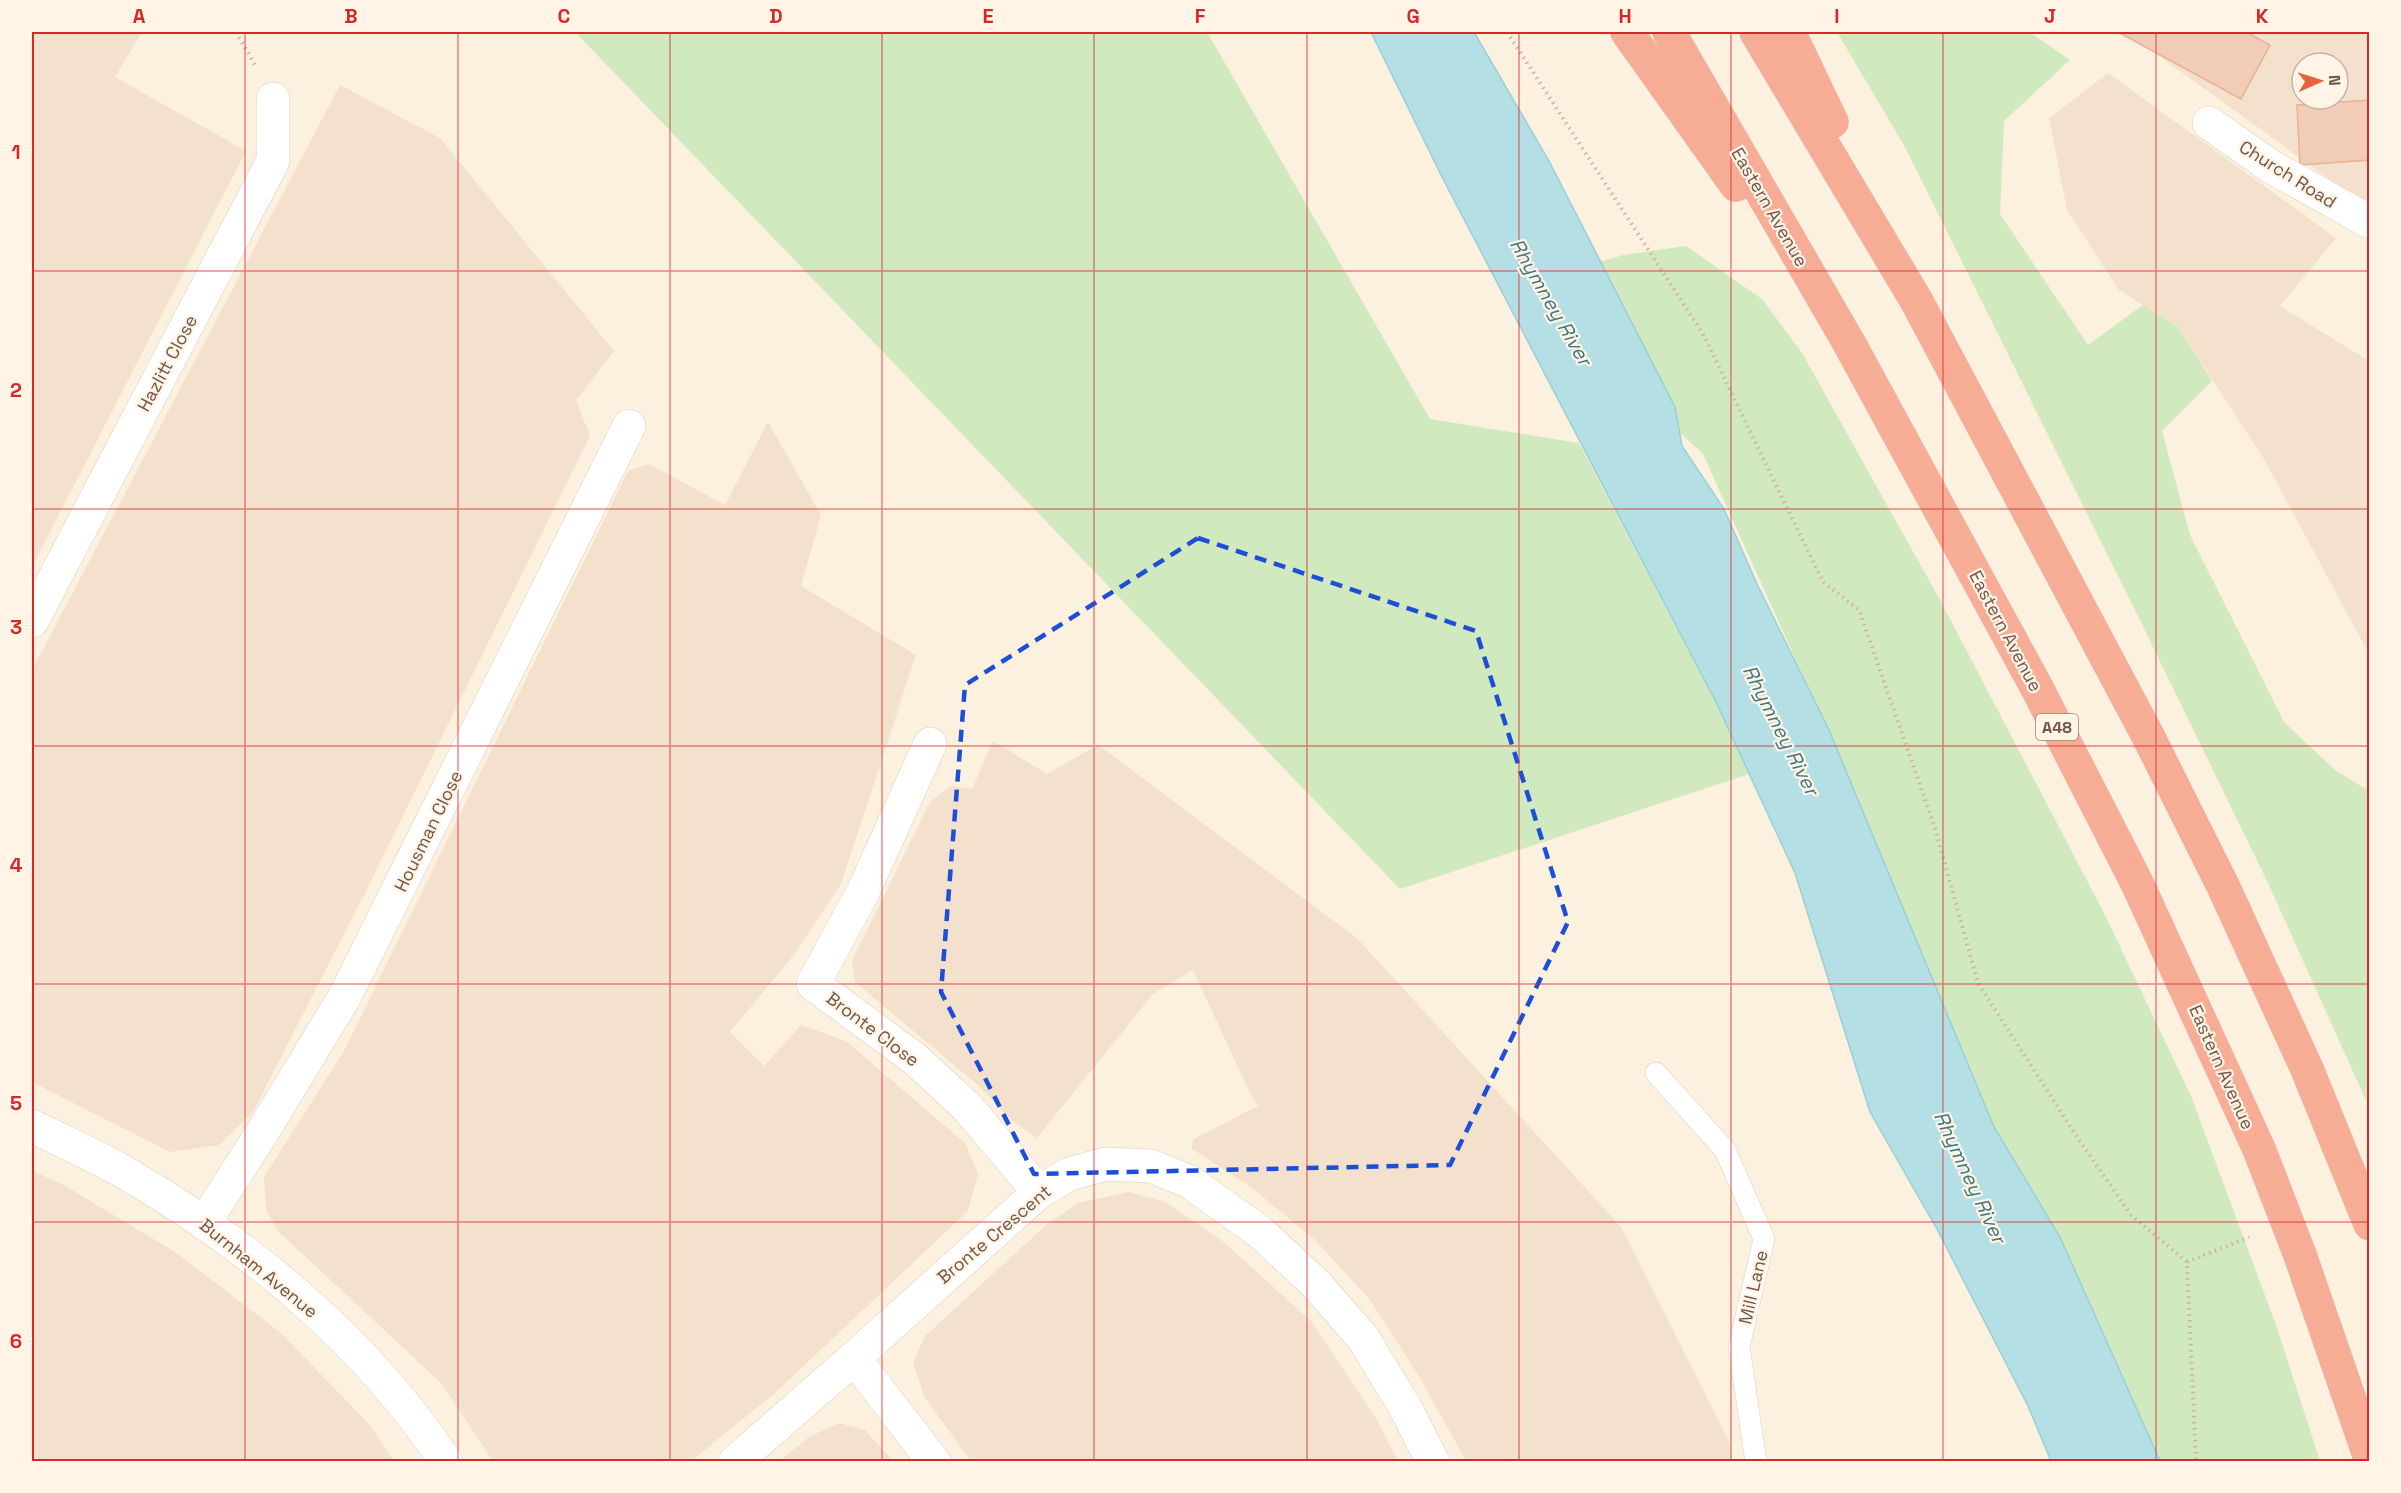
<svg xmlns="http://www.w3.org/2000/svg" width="2401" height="1493" font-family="'Space Grotesk',sans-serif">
  <rect width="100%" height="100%" fill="#fcf0df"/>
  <path fill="#f4e1cd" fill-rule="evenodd" d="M32,32H142L115,77L246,151L32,567Z
    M2126,32H2369V202L2351,195ZM2302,63H2338V99H2302Z
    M2108,73L2336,238L2280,306L2369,361V654L2264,459L2178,327L2119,290L2067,210L2049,118Z
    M340,85L440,138L614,351L576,400L590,436L366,891L253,1112L219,1145L170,1152L32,1082V670Z
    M768,422L821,515L801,586L916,655L841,884L793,956L730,1032L764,1066L801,1025L846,1041L966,1144L978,1174L968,1211L775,1393L691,1461H493L442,1384L279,1232L266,1210L264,1177L344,1051L628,471L649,464L725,505Z
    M993,741L1047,774L1098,745L1357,938L1621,1227L1728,1439L1732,1461H1466L1419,1376L1370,1300L1316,1241L1252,1188L1191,1148L1194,1139L1258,1106L1250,1093L1193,970L1153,994L1037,1138L1012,1121L979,1086L855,982L852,961L930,802L951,786L972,789Z
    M32,1170L67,1187L175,1252L281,1333L370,1425L394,1461H32Z
    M1129,1192L1165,1202L1219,1238L1311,1321L1376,1418L1398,1461H971L925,1398L913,1363L925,1336L1046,1225L1078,1203Z
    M839,1423L865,1430L893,1461H779L809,1437Z"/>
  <path fill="#d1e9be" d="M575,32H1207L1430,419L1579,443L1716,702L1749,774L1400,889Z
    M1837,32H2029L2070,60L2004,121L2000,214L2088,345L2143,305L2178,327L2212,381L2162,431L2190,535L2284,722L2335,770L2369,791V1107L2268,883L2133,606L1905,147Z
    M1686,246L1762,299L1802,353L1939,598L2105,915L2191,1096L2276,1325L2320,1461H2160L1994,1127L1854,789L1703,454L1655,410L1581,268L1623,255Z"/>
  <path fill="#b4dfe5" stroke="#9acfd7" stroke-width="1.5" d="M1371,32H1474L1549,161L1675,407L1682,446L1724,509L1757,584L1829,730L1994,1127L2060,1237L2160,1461H2051L2028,1406L1938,1231L1870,1112L1795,873L1716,702L1442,177Z"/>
  <path fill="#f1ccb7" stroke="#e4b297" stroke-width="1.5" d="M2118,32H2246L2270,45L2241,99Z
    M2369,100L2370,160L2300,165L2297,105Z"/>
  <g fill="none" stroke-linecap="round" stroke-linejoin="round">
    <g stroke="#e0ccbb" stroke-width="22">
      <path id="lane" d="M1656,1073L1725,1150L1764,1239L1739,1347L1756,1462"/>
    </g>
    <g stroke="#e0ccbb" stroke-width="34">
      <path id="street" d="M2209,123L2270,166L2370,222
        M32,621L273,161V99
        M930,744L863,892L813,984L915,1059L967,1107L1039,1192
        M204,1223L262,1133L345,996L629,426
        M854,1358L934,1462
        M735,1462L854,1358L1039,1192L1069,1174L1106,1164L1151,1166L1190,1182L1260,1232L1316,1284L1363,1338L1405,1407L1433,1462"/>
    </g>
    <g stroke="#e7cebb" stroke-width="34">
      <path id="secondary" d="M32,1126C66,1143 101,1158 134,1178C254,1249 368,1344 446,1462"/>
    </g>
    <g stroke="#dad3cf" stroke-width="34">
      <path id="highway" d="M1627,32L1736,185
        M1669,32L1849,343L2037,688L2137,883L2259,1149L2300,1255L2370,1458
        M1756,32L1916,300L2148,736L2224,888L2307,1069L2370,1224
        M1789,32L1832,122"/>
    </g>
    <path stroke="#d6b09a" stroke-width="4" stroke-dasharray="1.5 4.5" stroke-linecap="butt" d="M236,32L255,65
      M1507,32L1703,334L1823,582L1859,610L1935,828L1978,983L2077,1137L2131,1215L2187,1262L2196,1462
      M2187,1262L2249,1237"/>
    <use href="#lane" stroke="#fff" stroke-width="21"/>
    <use href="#street" stroke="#fff" stroke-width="33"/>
    <use href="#secondary" stroke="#fff" stroke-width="33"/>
    <use href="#highway" stroke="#f7ac95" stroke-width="33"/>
  </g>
  <path fill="none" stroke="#1d4ed8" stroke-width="4.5" stroke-dasharray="12 8" stroke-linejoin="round" d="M1198,538L1476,631L1568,922L1450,1165L1034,1174L941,992L965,685Z"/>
  <path fill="none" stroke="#d62828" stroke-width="1.5" stroke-opacity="0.55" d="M245,32V1462M458,32V1462M670,32V1462M882,32V1462M1094,32V1462M1307,32V1462M1519,32V1462M1731,32V1462M1943,32V1462M2156,32V1462M32,271H2370M32,509H2370M32,746H2370M32,984H2370M32,1222H2370"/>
  <g text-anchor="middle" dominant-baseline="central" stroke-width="4.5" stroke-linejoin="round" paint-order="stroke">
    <rect fill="#fff4e5" stroke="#9c8576" stroke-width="1.5" x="2036" y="714" width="42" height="26" rx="4.5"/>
    <g font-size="16" font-weight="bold" fill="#725547">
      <text x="2057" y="727">A48</text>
    </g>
    <g font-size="18" fill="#725547" stroke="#fff4e5">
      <text transform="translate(2288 174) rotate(32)">Church Road</text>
      <text transform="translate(1770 207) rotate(60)">Eastern Avenue</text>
      <text transform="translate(167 363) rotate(-62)">Hazlitt Close</text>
      <text transform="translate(2006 631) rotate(62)">Eastern Avenue</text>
      <text transform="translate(428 831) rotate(-64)">Housman Close</text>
      <text transform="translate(873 1029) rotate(37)">Bronte Close</text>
      <text transform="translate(2222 1067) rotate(66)">Eastern Avenue</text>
      <text transform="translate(994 1234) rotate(-40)">Bronte Crescent</text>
      <text transform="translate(259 1268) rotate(39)">Burnham Avenue</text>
      <text transform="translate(1753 1287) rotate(-77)">Mill Lane</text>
    </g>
    <g font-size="20" font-style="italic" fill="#3e777f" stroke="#fff4e5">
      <text transform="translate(1551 302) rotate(60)">Rhymney River</text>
      <text transform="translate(1781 730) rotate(63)">Rhymney River</text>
      <text transform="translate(1970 1177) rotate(65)">Rhymney River</text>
    </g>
  </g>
  <rect width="2401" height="1493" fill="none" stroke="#fff4e5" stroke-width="66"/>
  <g transform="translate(2320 81) rotate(87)"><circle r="28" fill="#fff4e5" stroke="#c7b4a6" stroke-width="1.5"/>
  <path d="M0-4.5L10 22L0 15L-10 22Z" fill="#e86242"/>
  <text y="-9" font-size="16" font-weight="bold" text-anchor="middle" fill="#725547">N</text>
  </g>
  <rect x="33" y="33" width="2335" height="1427" fill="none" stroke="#d62828" stroke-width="2"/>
  <g font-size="20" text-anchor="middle" font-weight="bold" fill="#d62828">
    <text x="139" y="23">A</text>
    <text x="351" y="23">B</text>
    <text x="564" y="23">C</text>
    <text x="776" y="23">D</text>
    <text x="988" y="23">E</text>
    <text x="1200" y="23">F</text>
    <text x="1413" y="23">G</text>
    <text x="1625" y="23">H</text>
    <text x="1837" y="23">I</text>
    <text x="2050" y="23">J</text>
    <text x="2262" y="23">K</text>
    <text x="16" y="159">1</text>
    <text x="16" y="397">2</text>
    <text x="16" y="634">3</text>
    <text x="16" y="872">4</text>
    <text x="16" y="1110">5</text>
    <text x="16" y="1348">6</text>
  </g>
</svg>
